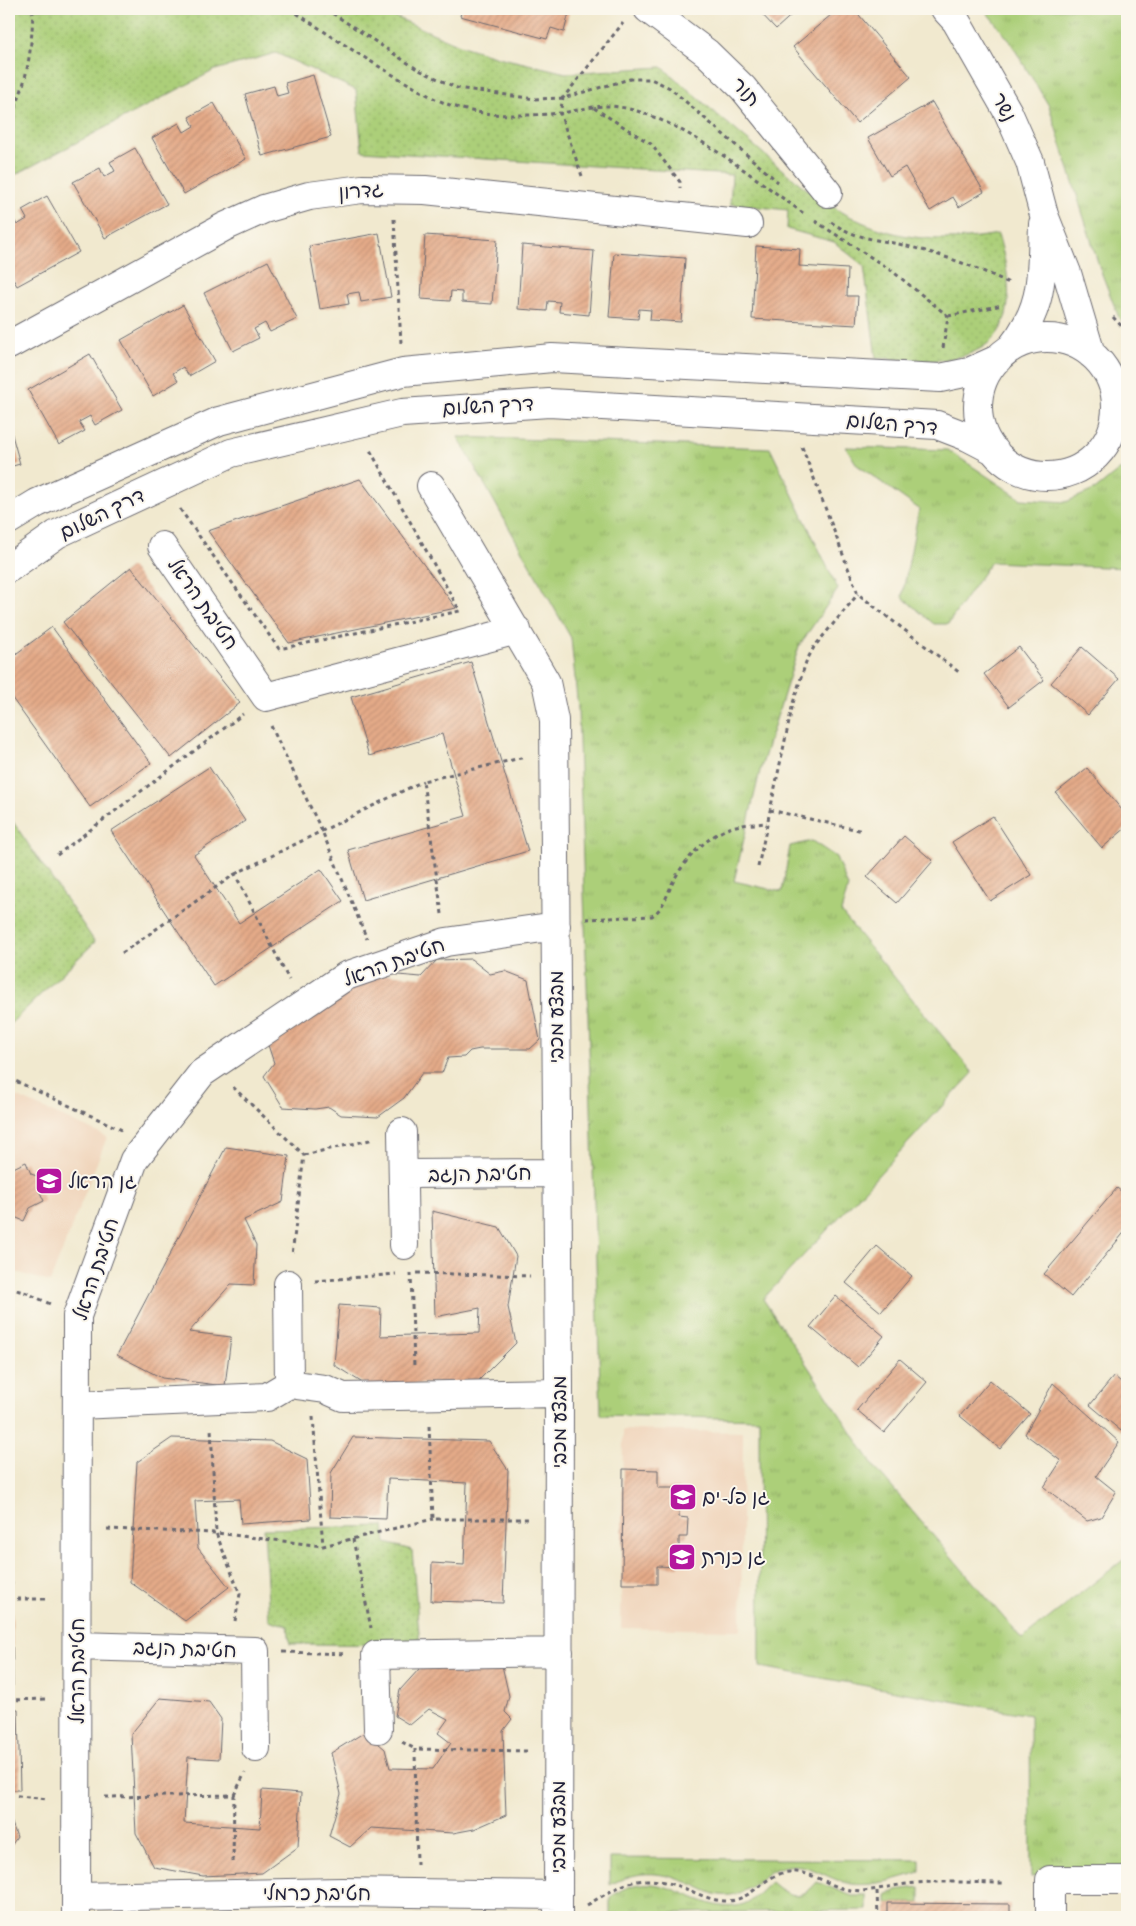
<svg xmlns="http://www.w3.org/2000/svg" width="1136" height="1926" font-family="Caveat,'Playpen Sans Hebrew',sans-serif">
  <defs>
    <pattern id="grass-tufts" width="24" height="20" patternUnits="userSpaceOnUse" patternTransform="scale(1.25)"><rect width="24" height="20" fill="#accf79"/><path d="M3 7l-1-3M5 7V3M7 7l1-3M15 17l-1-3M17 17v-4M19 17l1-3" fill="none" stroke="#94b16a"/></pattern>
    <pattern id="park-dots" width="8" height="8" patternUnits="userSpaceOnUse" patternTransform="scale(1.25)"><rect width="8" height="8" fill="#accf79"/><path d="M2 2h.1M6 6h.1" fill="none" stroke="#94b16a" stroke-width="1.8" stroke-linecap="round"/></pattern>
    <pattern id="building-hatch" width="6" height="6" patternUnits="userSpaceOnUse" patternTransform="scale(1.25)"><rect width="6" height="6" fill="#e4aa88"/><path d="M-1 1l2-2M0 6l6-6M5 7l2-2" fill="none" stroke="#c39276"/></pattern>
  </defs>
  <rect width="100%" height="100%" fill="#fbf7ec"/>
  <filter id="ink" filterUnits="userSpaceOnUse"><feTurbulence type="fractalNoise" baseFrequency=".02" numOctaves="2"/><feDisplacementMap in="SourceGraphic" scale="10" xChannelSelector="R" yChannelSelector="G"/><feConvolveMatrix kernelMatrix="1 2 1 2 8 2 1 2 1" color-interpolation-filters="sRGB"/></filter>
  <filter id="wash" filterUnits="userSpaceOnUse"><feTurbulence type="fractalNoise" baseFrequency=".0096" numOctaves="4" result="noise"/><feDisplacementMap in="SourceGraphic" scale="20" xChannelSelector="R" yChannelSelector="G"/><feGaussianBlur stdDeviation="1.12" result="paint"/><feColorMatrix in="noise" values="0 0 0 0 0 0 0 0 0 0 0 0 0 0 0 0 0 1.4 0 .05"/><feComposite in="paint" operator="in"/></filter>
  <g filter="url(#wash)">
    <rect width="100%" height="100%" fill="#f1e9cf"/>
    <path fill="#f0d5bc" d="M9,1093L107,1137L50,1282L9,1270Z
      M623,1430L743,1432L741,1630L621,1628Z"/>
    <path fill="url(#grass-tufts)" stroke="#67785a" d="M984,9H1127V324L1119,318L1100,269L1049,106L1009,40Z
      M458,437L770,448L838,589L799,646L760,771L734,881L782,892L790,846L812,841L836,857L848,887L841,912L973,1073L763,1299L876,1469L1022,1639L1127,1557V1693L1122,1697L1127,1702V1873L1031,1877L1030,1715L760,1667L759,1419L601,1415L578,709L571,638Z
      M846,447L948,450L1021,499L1066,502L1096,489L1118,471L1127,466V568L991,562L948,624H934L902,597L919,509L857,465Z
      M610,1858L920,1860V1872C899,1878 874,1887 852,1884C829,1881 811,1862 787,1866C758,1870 753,1899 719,1895C711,1894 702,1888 694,1885C662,1872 641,1868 610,1885Z
      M771,1882C787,1897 802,1901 817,1882L852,1896H867V1910L610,1914V1897C617,1893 627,1887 635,1885C673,1876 707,1917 744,1904C754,1900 763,1889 771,1882Z
      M920,1887V1903H887V1894L904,1889Z"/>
    <path fill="url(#park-dots)" stroke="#67785a" d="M9,9H377L462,46L498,57L566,73L662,67C694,95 726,122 758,149C836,217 890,253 998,234C1014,289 1021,348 948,359C925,363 900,359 876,358L864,266L834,242L787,229L788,210L730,204L732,175L362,151L356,90L276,53L215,70L9,178Z
      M9,816L95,942L9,1025Z
      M384,1526L386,1543L412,1550L420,1645L290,1644L288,1626L269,1620L264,1529Z"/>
    <g id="blocks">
      <path fill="url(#building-hatch)" d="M462,9H570L564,32L551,28L547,39L460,16Z
        M757,9H798L776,29Z
        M838,9H854L911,77L857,123L793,47Z
        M313,75L331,137L262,156L245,94L274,86L277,96L288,93L285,83Z
        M932,102L984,192L959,207L953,197L930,211L905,167L890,176L868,138Z
        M214,103L246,159L184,194L152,138L179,123L184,132L194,126L189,117Z
        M135,148L167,204L105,238L73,182L100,168L104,177L115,171L110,162Z
        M47,196L79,252L17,286L9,272V218L12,216L17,225L27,219L22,210Z
        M379,233L391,297L361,302L359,292L347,294L349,304L320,309L309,246Z
        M425,235L497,240L492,304L462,302V292L451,291L450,301L421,299Z
        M522,245L594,251L589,315L559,312L560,302L548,301L547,311L518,309Z
        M756,246L800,249L799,266L848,269L847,296H858L856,325L752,319Z
        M614,253L685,258L681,322L650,320L651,310L639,309L638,319L609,317Z
        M268,261L297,319L270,332L265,323L254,329L259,338L233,351L204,293Z
        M183,305L215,361L189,376L183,367L173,373L178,381L153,396L121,340Z
        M90,354L122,410L95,425L90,416L79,422L85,431L59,445L28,390Z
        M9,424L20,464L9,467Z
        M360,479L456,608L289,643L208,531Z
        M131,567L240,703L171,758L63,622Z
        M52,627L151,763L90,807L9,694V659Z
        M1019,647L1044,680L1009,707L984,674Z
        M1082,647L1119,679L1088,715L1051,683Z
        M471,662L528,851L363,900L348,850L466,816L442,734L369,756L351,697Z
        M209,767L245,821L194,855L239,923L321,869L343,901L214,986L111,831Z
        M1087,768L1127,816V827L1102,848L1056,793Z
        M993,816L1031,875L990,901L952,842Z
        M904,836L933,861L897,903L867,877Z
        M471,959L490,974L505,971L528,980L540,1040L530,1049H480L470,1051L464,1057L448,1058L442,1073H422L404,1098L378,1117L341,1115L329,1107L315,1109L283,1107L264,1076L274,1063L268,1045L280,1032L376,973L421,977L437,960Z
        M226,1147L289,1156L283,1202L244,1220L256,1245L254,1285L231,1284L189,1332L231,1337L225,1386L162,1378L117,1355Z
        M26,1162L31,1174L43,1178L39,1190L44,1201L30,1208L24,1221L12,1216L9,1217V1170Z
        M1117,1188L1127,1196V1229L1071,1297L1044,1274Z
        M432,1211L499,1227L516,1256L508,1307L516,1343L478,1381L369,1387L334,1365L339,1305L381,1308L380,1336L479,1333L480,1308L435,1317Z
        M877,1246L912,1276L881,1312L846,1283Z
        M836,1296L884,1336L858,1367L810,1327Z
        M900,1359L927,1382L884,1433L857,1410Z
        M1114,1376L1127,1387V1423L1121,1431L1090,1405Z
        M990,1380L1030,1414L1000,1449L960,1416Z
        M1053,1383L1119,1442L1096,1476L1116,1492L1101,1517L1087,1521L1044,1487L1061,1461L1025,1434Z
        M353,1437L489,1441L508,1470L503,1603L431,1601L432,1563L464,1565L467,1483L388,1479L386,1519L330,1517L331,1473Z
        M172,1438L270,1441L307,1459L311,1519L241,1524L239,1499L195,1501L198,1548L229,1587L185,1621L130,1582L137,1462Z
        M623,1469L658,1470V1488H680L679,1517L688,1518L687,1537H679V1567L657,1566V1584H622Z
        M9,1555L13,1585H9Z
        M9,1610H12L13,1686H9Z
        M501,1661L509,1696L505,1712L512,1719L503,1731L506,1815L474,1829L453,1833L371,1828L350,1847L329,1836L341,1794L331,1753L365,1732L385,1749L390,1768L433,1769L451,1743L438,1733L448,1719L429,1709L410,1725L395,1716L400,1690L420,1668L454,1666L471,1668Z
        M160,1698L209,1702L221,1719L219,1759L188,1757L184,1823L260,1828L262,1790L301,1793L298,1847L262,1873L203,1876L154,1867L136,1833L131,1734Z
        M9,1709H18L20,1790H9Z
        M9,1815L17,1837L9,1849Z
        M887,1903L1010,1904V1917H887Z"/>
    </g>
  </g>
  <g filter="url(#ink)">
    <use href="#blocks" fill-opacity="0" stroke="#6a686f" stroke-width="1"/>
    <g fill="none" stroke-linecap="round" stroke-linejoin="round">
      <g stroke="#6a686f" stroke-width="30">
        <path id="minor" d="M648,9L707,53L743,88L828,193
          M9,345L224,227L264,209L309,196L362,189L425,190L748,224
          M431,486L546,682L554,720L559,1384L558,1917
          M162,546L266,697L517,630
          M402,1132L404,1245
          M403,1174L557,1173
          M288,1284L289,1384
          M77,1405L267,1397L289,1384L325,1389L343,1397L559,1393
          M77,1646L255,1651L256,1748
          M378,1729L376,1655L559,1652
          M76,1897L342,1892L558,1895
          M76,1917L77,1316L134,1160L202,1073L346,976L446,942L556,926
          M1050,1917V1880H1127"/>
      </g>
      <g stroke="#6a686f" stroke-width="30">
        <path id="tertiary" d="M945,9L956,21L1008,112L1030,162L1044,215L1067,273L1091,354
          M978 407a69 69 0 1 1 138 0a69 69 0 1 1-138 0Z
          M1011,348C1045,306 1041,275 1043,224
          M9,520L37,503L219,421L403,372L552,358L940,378L969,372L998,359
          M9,568L57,534L231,453L402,413L549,403L937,425L968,437L995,451"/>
      </g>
      <path stroke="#6a686f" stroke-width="3" stroke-dasharray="4 4" stroke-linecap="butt" d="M290,9C327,33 363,58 402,80C419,90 436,101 456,107C485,117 530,116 561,113C576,111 591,106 606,106C667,106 754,178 803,213
        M326,9L417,69L457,88L535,99L563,98L630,79H651L670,88L778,182
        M594,108L651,144L680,182V188
        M9,122C27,85 32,50 33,9
        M582,176L560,113L563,98L623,23
        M394,219L401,343
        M815,221L892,271L948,316L943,348
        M831,222C855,239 876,239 903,245C940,254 977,267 1011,284
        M948,316L1003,305
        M1113,317L1127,332
        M802,447L858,594L960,673
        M180,509L279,649L460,611L370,450
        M271,726L322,831L367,939
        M770,810L863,831
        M57,855L243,714
        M758,867L793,703L806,662L814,647L858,594
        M235,874L423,781
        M9,913L12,924L9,944
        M442,914L423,781L525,757
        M586,919L652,916C663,909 667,895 672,884C684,859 709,833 736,826C746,824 757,824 767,823
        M122,953L235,874L289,980
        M9,1078L122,1130
        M233,1087L304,1155L292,1255
        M304,1155L374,1139
        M411,1273L414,1367
        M417,1273L530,1276
        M315,1281L396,1274
        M9,1288L27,1293L50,1304
        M313,1417L323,1546
        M429,1426L433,1519H531
        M107,1529L216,1533L211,1428
        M353,1539L371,1628
        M9,1599H49
        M235,1621L240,1594L216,1533L323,1546L433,1519
        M283,1652L347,1654
        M9,1700L48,1699
        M402,1742L415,1749
        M9,1795L48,1799
        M234,1795L245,1773
        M105,1797L234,1795L233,1864
        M417,1865L415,1749L530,1751
        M877,1891L878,1917
        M587,1905C626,1882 641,1871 686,1889C699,1894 712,1901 726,1901C753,1901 763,1874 789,1872C812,1870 829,1887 850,1890C871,1893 887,1886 907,1884C939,1880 973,1883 1006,1883"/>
      <use href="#minor" stroke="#fff" stroke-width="28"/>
      <use href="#tertiary" stroke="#fff" stroke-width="28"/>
    </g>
  </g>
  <defs>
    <g id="school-square" transform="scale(1.4375)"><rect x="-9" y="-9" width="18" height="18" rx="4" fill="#b5179e" stroke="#fbf7ec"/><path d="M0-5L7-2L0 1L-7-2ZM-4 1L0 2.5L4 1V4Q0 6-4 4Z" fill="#fff"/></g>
  </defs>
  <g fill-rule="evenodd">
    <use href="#school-square" x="49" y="1181"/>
    <use href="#school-square" x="683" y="1497"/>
    <use href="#school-square" x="682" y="1557"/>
  </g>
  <g text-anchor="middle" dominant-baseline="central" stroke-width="4" stroke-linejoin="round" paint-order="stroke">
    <g font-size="20" fill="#22223b" stroke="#fbf7ec">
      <text transform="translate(746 92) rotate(47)">תור</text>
      <text transform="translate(1004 107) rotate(63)">נשר</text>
      <text transform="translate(361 191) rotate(-4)">גדרון</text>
      <text transform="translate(488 406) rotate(-3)">דרך השלום</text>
      <text transform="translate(892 424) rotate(5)">דרך השלום</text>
      <text transform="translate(102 514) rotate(-26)">דרך השלום</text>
      <text transform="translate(203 604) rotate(55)">חטיבת הראל</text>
      <text transform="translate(394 962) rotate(-20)">חטיבת הראל</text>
      <text transform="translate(556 1017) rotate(-90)">מבצע מכבי</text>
      <text transform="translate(480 1174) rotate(-1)">חטיבת הנגב</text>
      <text transform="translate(96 1269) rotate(-72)">חטיבת הראל</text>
      <text transform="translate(559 1422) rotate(-90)">מבצע מכבי</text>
      <text transform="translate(185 1649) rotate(2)">חטיבת הנגב</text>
      <text transform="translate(77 1671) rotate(-90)">חטיבת הראל</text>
      <text transform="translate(558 1827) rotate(-90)">מבצע מכבי</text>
      <text x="317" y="1893">חטיבת כרמלי</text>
    </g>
    <g font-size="20" fill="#22223b" stroke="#fbf7ec" text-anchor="start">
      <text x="68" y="1181">גן הראל</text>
      <text x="702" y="1497">גן פל-ים</text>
      <text x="701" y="1557">גן כנרת</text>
    </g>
  </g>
  <rect width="1136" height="1926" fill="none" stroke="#fbf7ec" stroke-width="30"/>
</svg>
